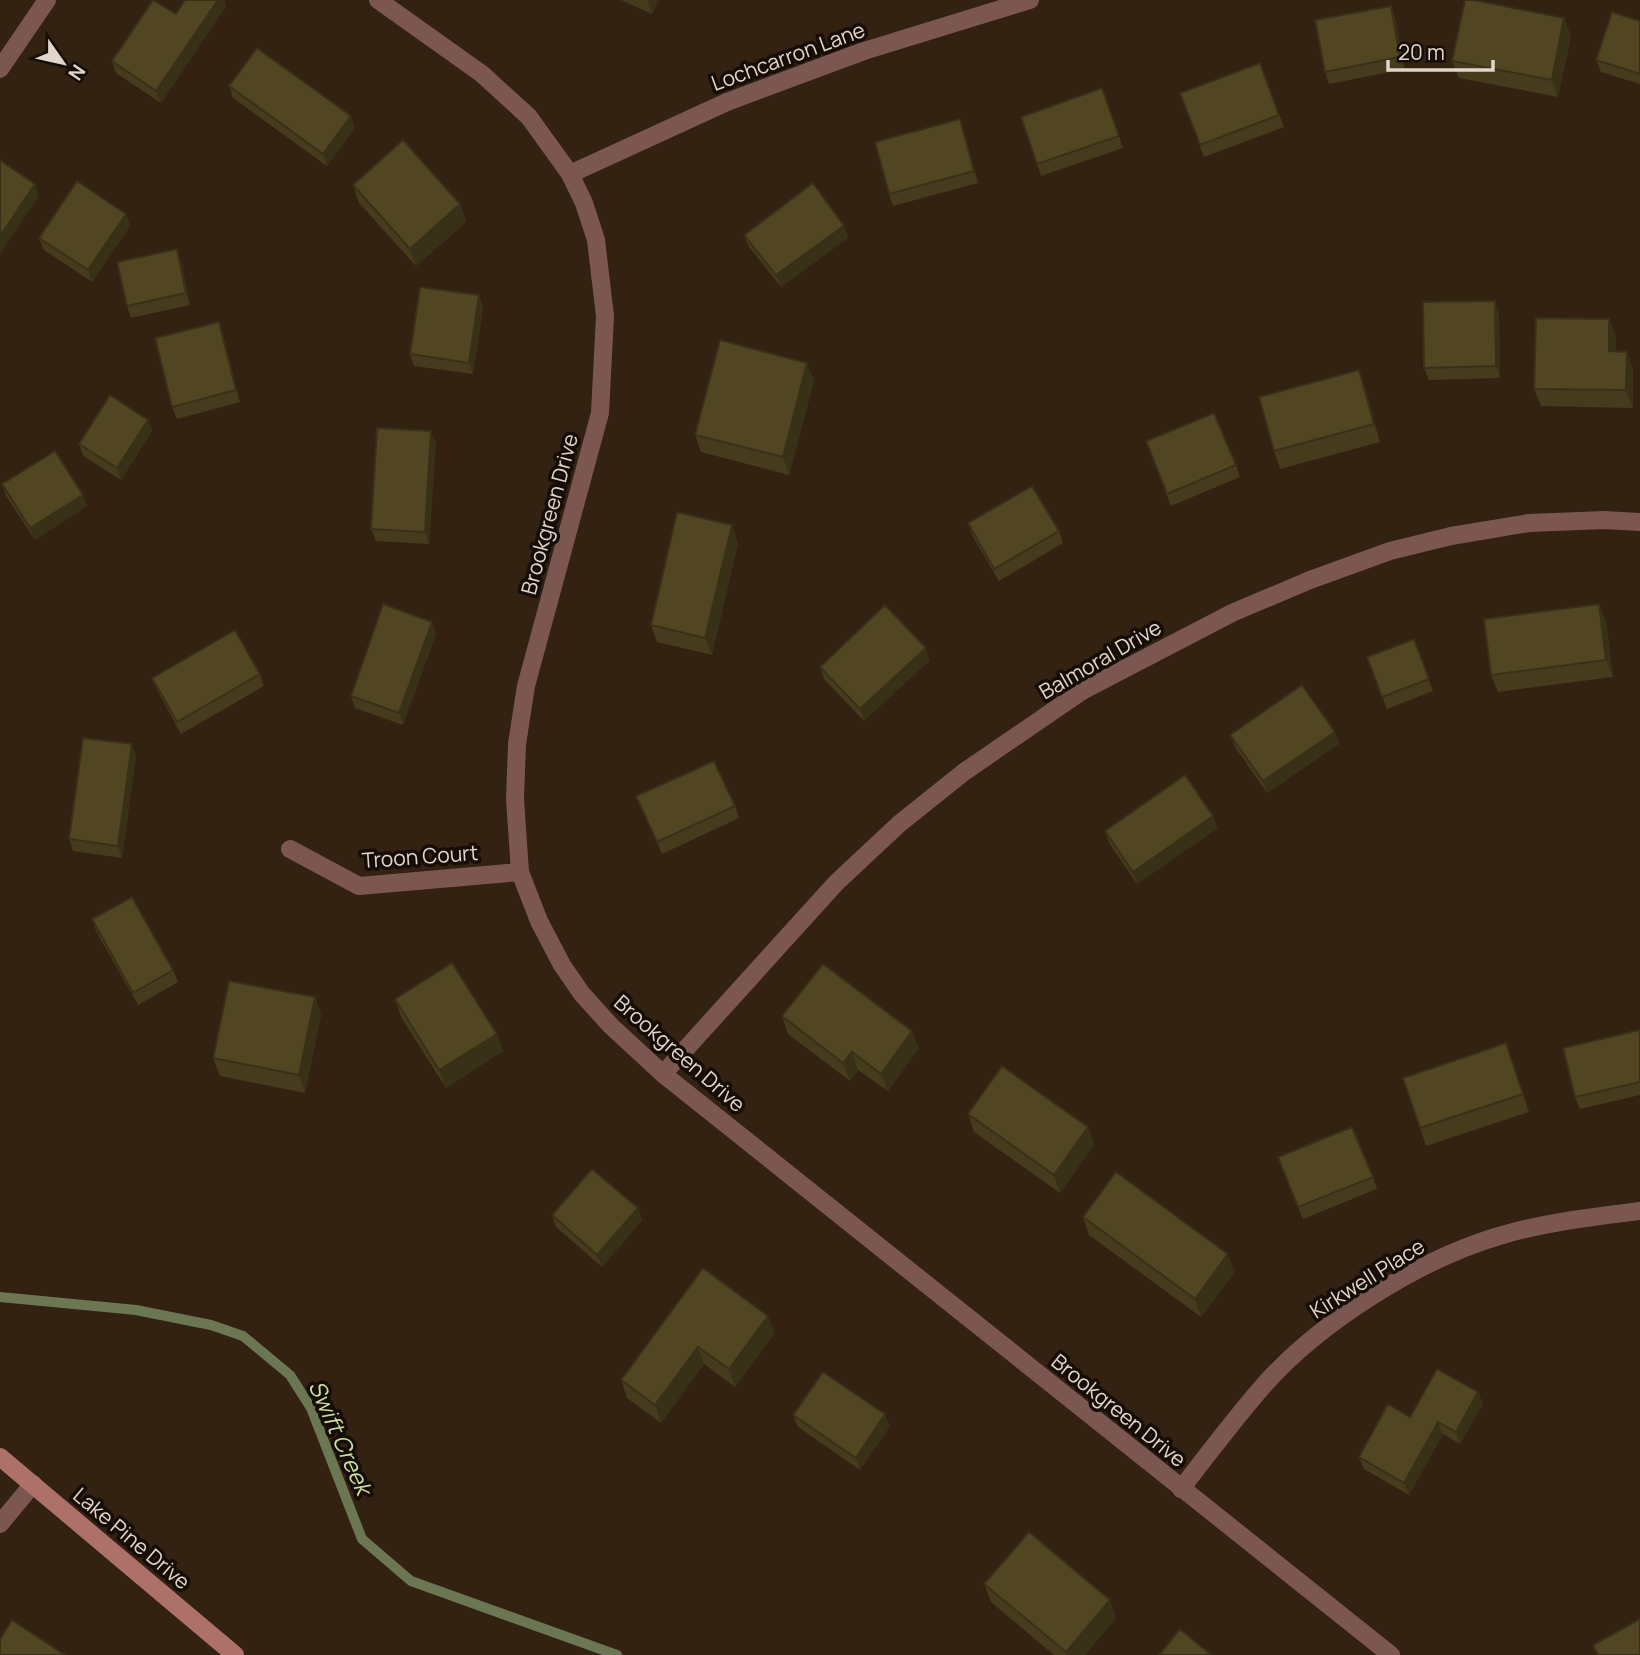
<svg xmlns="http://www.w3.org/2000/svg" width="1640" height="1655" font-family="Manrope,sans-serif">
  <rect width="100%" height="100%" fill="#332112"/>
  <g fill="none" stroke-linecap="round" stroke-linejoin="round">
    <path stroke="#6b7753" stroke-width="10" d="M0,1297L136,1310L211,1325L243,1336L290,1375L311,1408L362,1539L411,1581L617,1655"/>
    <path stroke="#7c5751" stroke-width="18" d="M378,0L482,74L529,117L570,174L584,203L596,240L605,316L600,413L526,686L517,744L515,799L520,872L539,921L562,965L582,994L611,1026L663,1074L1391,1655
      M0,69L47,0
      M570,174L727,102L864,51L1030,0
      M290,849L359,886L520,872
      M663,1074L836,883L899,824L964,772L1082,691L1232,613L1310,580L1390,551L1451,536L1529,523L1604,520L1640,522
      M1181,1489C1208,1454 1235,1418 1264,1385C1320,1322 1418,1260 1499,1236C1545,1222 1592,1217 1640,1211
      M0,1524L33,1484"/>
    <path stroke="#ad7169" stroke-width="18" d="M0,1457L235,1655"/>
  </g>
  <path fill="#463b1d" d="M218,0H224L226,6L161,103L116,73L112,61L176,14Z
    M621,0H659L652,14Z
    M1391,6L1395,18L1405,69L1329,84L1325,72Z
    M1564,18L1571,36L1558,97L1459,78L1452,61Z
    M1640,21V84L1601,72L1596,60Z
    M1260,63L1284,127L1204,157L1180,93Z
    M229,86L355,128L327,166L233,98Z
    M1102,88L1123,148L1041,176L1037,164Z
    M964,131L978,183L893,206L889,194Z
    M353,185L460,204L466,222L416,266L359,203Z
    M126,214L130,226L92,282L44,250L39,238Z
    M844,226L848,238L781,287L749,247L744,235Z
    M177,249L181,261L190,305L131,318L127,306Z
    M479,295L483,307L473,374L414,366L410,354Z
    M1499,313L1500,378L1429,380L1424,368Z
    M1609,319L1616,337V351L1627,352L1633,369V408L1541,406L1534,389Z
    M223,334L240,402L177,419L172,407Z
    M807,363L814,381L789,475L701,452L695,435Z
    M1359,370L1365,387L1380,442L1280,469L1274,451Z
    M148,420L152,431L121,480L83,456L79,444Z
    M436,443L429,544L376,541L371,529Z
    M1150,453L1236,465L1240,477L1171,506Z
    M2,484L87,506L35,540L6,496Z
    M968,523L1059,531L1063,543L999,581L972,535Z
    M738,543L712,655L657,642L651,625Z
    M1599,604L1606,622L1613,677L1498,692L1491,675Z
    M436,634L403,725L355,708L351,696Z
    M1414,639L1433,691L1387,709L1367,657Z
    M930,660L864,721L824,679L820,667Z
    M260,674L264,686L181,734L157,690L152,678Z
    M1335,732L1339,744L1267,793L1235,747L1230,735Z
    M136,756L122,858L73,851L69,839Z
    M636,796L735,806L739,818L662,854Z
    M1218,828L1137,884L1109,843L1105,831Z
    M92,919L173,970L178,982L138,1005L96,931Z
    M315,997L321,1015L305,1093L220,1076L213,1058Z
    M395,999L497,1034L503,1051L446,1088L401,1017Z
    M782,1016L919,1048L888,1091L858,1070L850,1081L788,1034Z
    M1640,1034V1095L1580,1109L1575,1097Z
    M1506,1043L1529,1112L1426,1146L1420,1128Z
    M968,1114L1088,1127L1094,1145L1060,1193L974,1132Z
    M1282,1169L1373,1177L1377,1189L1303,1219Z
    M638,1208L642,1220L602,1267L556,1227L552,1215Z
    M1083,1217L1235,1272L1201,1317L1089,1235Z
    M703,1268L775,1333L735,1387L704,1364L661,1423L627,1398L621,1380Z
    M1478,1392L1483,1404L1460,1444L1443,1434L1409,1495L1364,1469L1359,1457L1410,1417Z
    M793,1415L890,1426L860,1470L798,1427Z
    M984,1584L1116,1618L1085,1655H1054L991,1602Z"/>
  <path fill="#393018" d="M218,0H224L226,6L161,103L156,91Z
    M647,0H659L652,14Z
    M1391,6L1395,18L1405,69L1400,57Z
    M1564,18L1571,36L1558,97L1552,80Z
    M351,116L355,128L327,166L323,154Z
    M960,119L964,131L978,183L974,171Z
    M35,184L39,196L0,254V236Z
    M460,204L466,222L416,266L410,249Z
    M126,214L130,226L92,282L88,270Z
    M844,226L848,238L781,287L776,275Z
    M177,249L181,261L190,305L186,293Z
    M479,295L483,307L473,374L469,363Z
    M1495,301L1499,313L1500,378L1496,366Z
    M1609,319L1616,337L1615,369L1609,351Z
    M219,322L223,334L240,402L236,390Z
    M1627,352L1633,369V408L1626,390Z
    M807,363L814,381L789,475L783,457Z
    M1359,370L1365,387L1380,442L1374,424Z
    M148,420L152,431L121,480L117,468Z
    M431,431L436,443L429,544L425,532Z
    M83,495L87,506L35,540L30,528Z
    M732,525L738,543L712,655L705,638Z
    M1599,604L1606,622L1613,677L1606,660Z
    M432,622L436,634L403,725L399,713Z
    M926,648L930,660L864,721L860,709Z
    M1335,732L1339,744L1267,793L1263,781Z
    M132,744L136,756L122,858L118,846Z
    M1213,816L1218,828L1137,884L1133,872Z
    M315,997L321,1015L305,1093L299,1075Z
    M912,1031L919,1048L888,1091L881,1074Z
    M497,1034L503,1051L446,1088L439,1070Z
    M852,1052L858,1070L850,1081L843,1063Z
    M1088,1127L1094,1145L1060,1193L1054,1175Z
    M638,1208L642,1220L602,1267L597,1255Z
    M1228,1254L1235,1272L1201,1317L1195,1299Z
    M768,1316L775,1333L735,1387L729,1369Z
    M698,1347L704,1364L661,1423L655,1405Z
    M1478,1392L1483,1404L1460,1444L1456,1432Z
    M885,1414L890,1426L860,1470L856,1458Z
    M1438,1422L1443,1434L1409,1495L1404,1483Z
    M1110,1600L1116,1618L1085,1655H1066V1652Z"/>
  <path fill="#514522" stroke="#393018" stroke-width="2" d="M153,0L176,14L185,0H218L156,91L112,61Z
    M1465,0H1474L1564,18L1552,80L1452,61Z
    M1391,6L1400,57L1325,72L1315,20Z
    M1612,12L1640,21V74L1596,60Z
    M257,48L351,116L323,154L229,86Z
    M1260,63L1279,115L1200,145L1180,93Z
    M1102,88L1119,136L1037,164L1021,117Z
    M960,119L974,171L889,194L875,142Z
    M403,140L460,204L410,249L353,185Z
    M0,160L35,184L0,236Z
    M77,181L126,214L88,270L39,238Z
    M813,183L844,226L776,275L744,235Z
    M177,249L186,293L127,306L117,262Z
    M420,287L479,295L469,363L410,354Z
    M1495,301L1496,366L1424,368L1423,302Z
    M1536,318L1609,319V351L1627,352L1626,390L1534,389Z
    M219,322L236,390L172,407L155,338Z
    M720,340L807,363L783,457L695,435Z
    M1359,370L1374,424L1274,451L1259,397Z
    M110,395L148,420L117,468L79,444Z
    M1214,413L1236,465L1167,494L1146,441Z
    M377,428L431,431L425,532L371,529Z
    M55,451L83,495L30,528L2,484Z
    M1032,486L1059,531L994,569L968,523Z
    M677,512L732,525L705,638L651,625Z
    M383,604L432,622L399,713L351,696Z
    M1599,604L1606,660L1491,675L1484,619Z
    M885,605L926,648L860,709L820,667Z
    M235,630L260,674L177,722L152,678Z
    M1414,639L1429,679L1382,697L1367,657Z
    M1302,685L1335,732L1263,781L1230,735Z
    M83,738L132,744L118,846L69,839Z
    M714,761L735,806L657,842L636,796Z
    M1185,775L1213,816L1133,872L1105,831Z
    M132,897L173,970L133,993L92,919Z
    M452,963L497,1034L439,1070L395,999Z
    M823,964L912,1031L881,1074L852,1052L843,1063L782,1016Z
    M229,981L315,997L299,1075L213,1058Z
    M1639,1030L1640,1035V1082L1575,1097L1563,1048Z
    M1506,1043L1523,1094L1420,1128L1403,1078Z
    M1002,1066L1088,1127L1054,1175L968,1114Z
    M1352,1127L1373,1177L1298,1207L1278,1157Z
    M592,1169L638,1208L597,1255L552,1215Z
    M1116,1172L1228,1254L1195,1299L1083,1217Z
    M703,1268L768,1316L729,1369L698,1347L655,1405L621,1380Z
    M1437,1369L1478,1392L1456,1432L1438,1422L1404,1483L1359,1457L1388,1404L1410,1417Z
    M823,1372L885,1414L856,1458L793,1415Z
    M1029,1532L1110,1600L1066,1652L984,1584Z
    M1640,1619V1655H1598L1593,1645Z
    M12,1620L65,1655H0V1639Z
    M1180,1629L1211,1655H1159Z"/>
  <g text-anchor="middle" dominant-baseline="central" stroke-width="7" stroke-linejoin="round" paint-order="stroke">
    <g font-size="21" fill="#e2d5cc" stroke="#150d06">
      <text transform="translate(788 56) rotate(-20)">Lochcarron Lane</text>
      <text transform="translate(549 514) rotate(-75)">Brookgreen Drive</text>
      <text transform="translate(1100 659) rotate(-30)">Balmoral Drive</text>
      <text transform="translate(420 856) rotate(-4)">Troon Court</text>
      <text transform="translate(680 1053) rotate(41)">Brookgreen Drive</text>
      <text transform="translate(1367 1278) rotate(-32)">Kirkwell Place</text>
      <text transform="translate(1119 1410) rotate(39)">Brookgreen Drive</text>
      <text transform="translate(132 1538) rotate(40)">Lake Pine Drive</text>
    </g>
    <g font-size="23" font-style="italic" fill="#cadfa1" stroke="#150d06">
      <text transform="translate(341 1437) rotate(66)">Swift Creek</text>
    </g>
  </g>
  <g transform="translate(63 63) rotate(124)" stroke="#150d06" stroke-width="5" paint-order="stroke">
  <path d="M0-5L12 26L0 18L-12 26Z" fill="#e2d5cc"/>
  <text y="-10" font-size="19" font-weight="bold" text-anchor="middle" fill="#e2d5cc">N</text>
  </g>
  <path d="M1388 60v10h105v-10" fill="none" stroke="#e2d5cc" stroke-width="3.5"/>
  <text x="1398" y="60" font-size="21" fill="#e2d5cc" stroke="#150d06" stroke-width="5" paint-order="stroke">20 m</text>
</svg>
